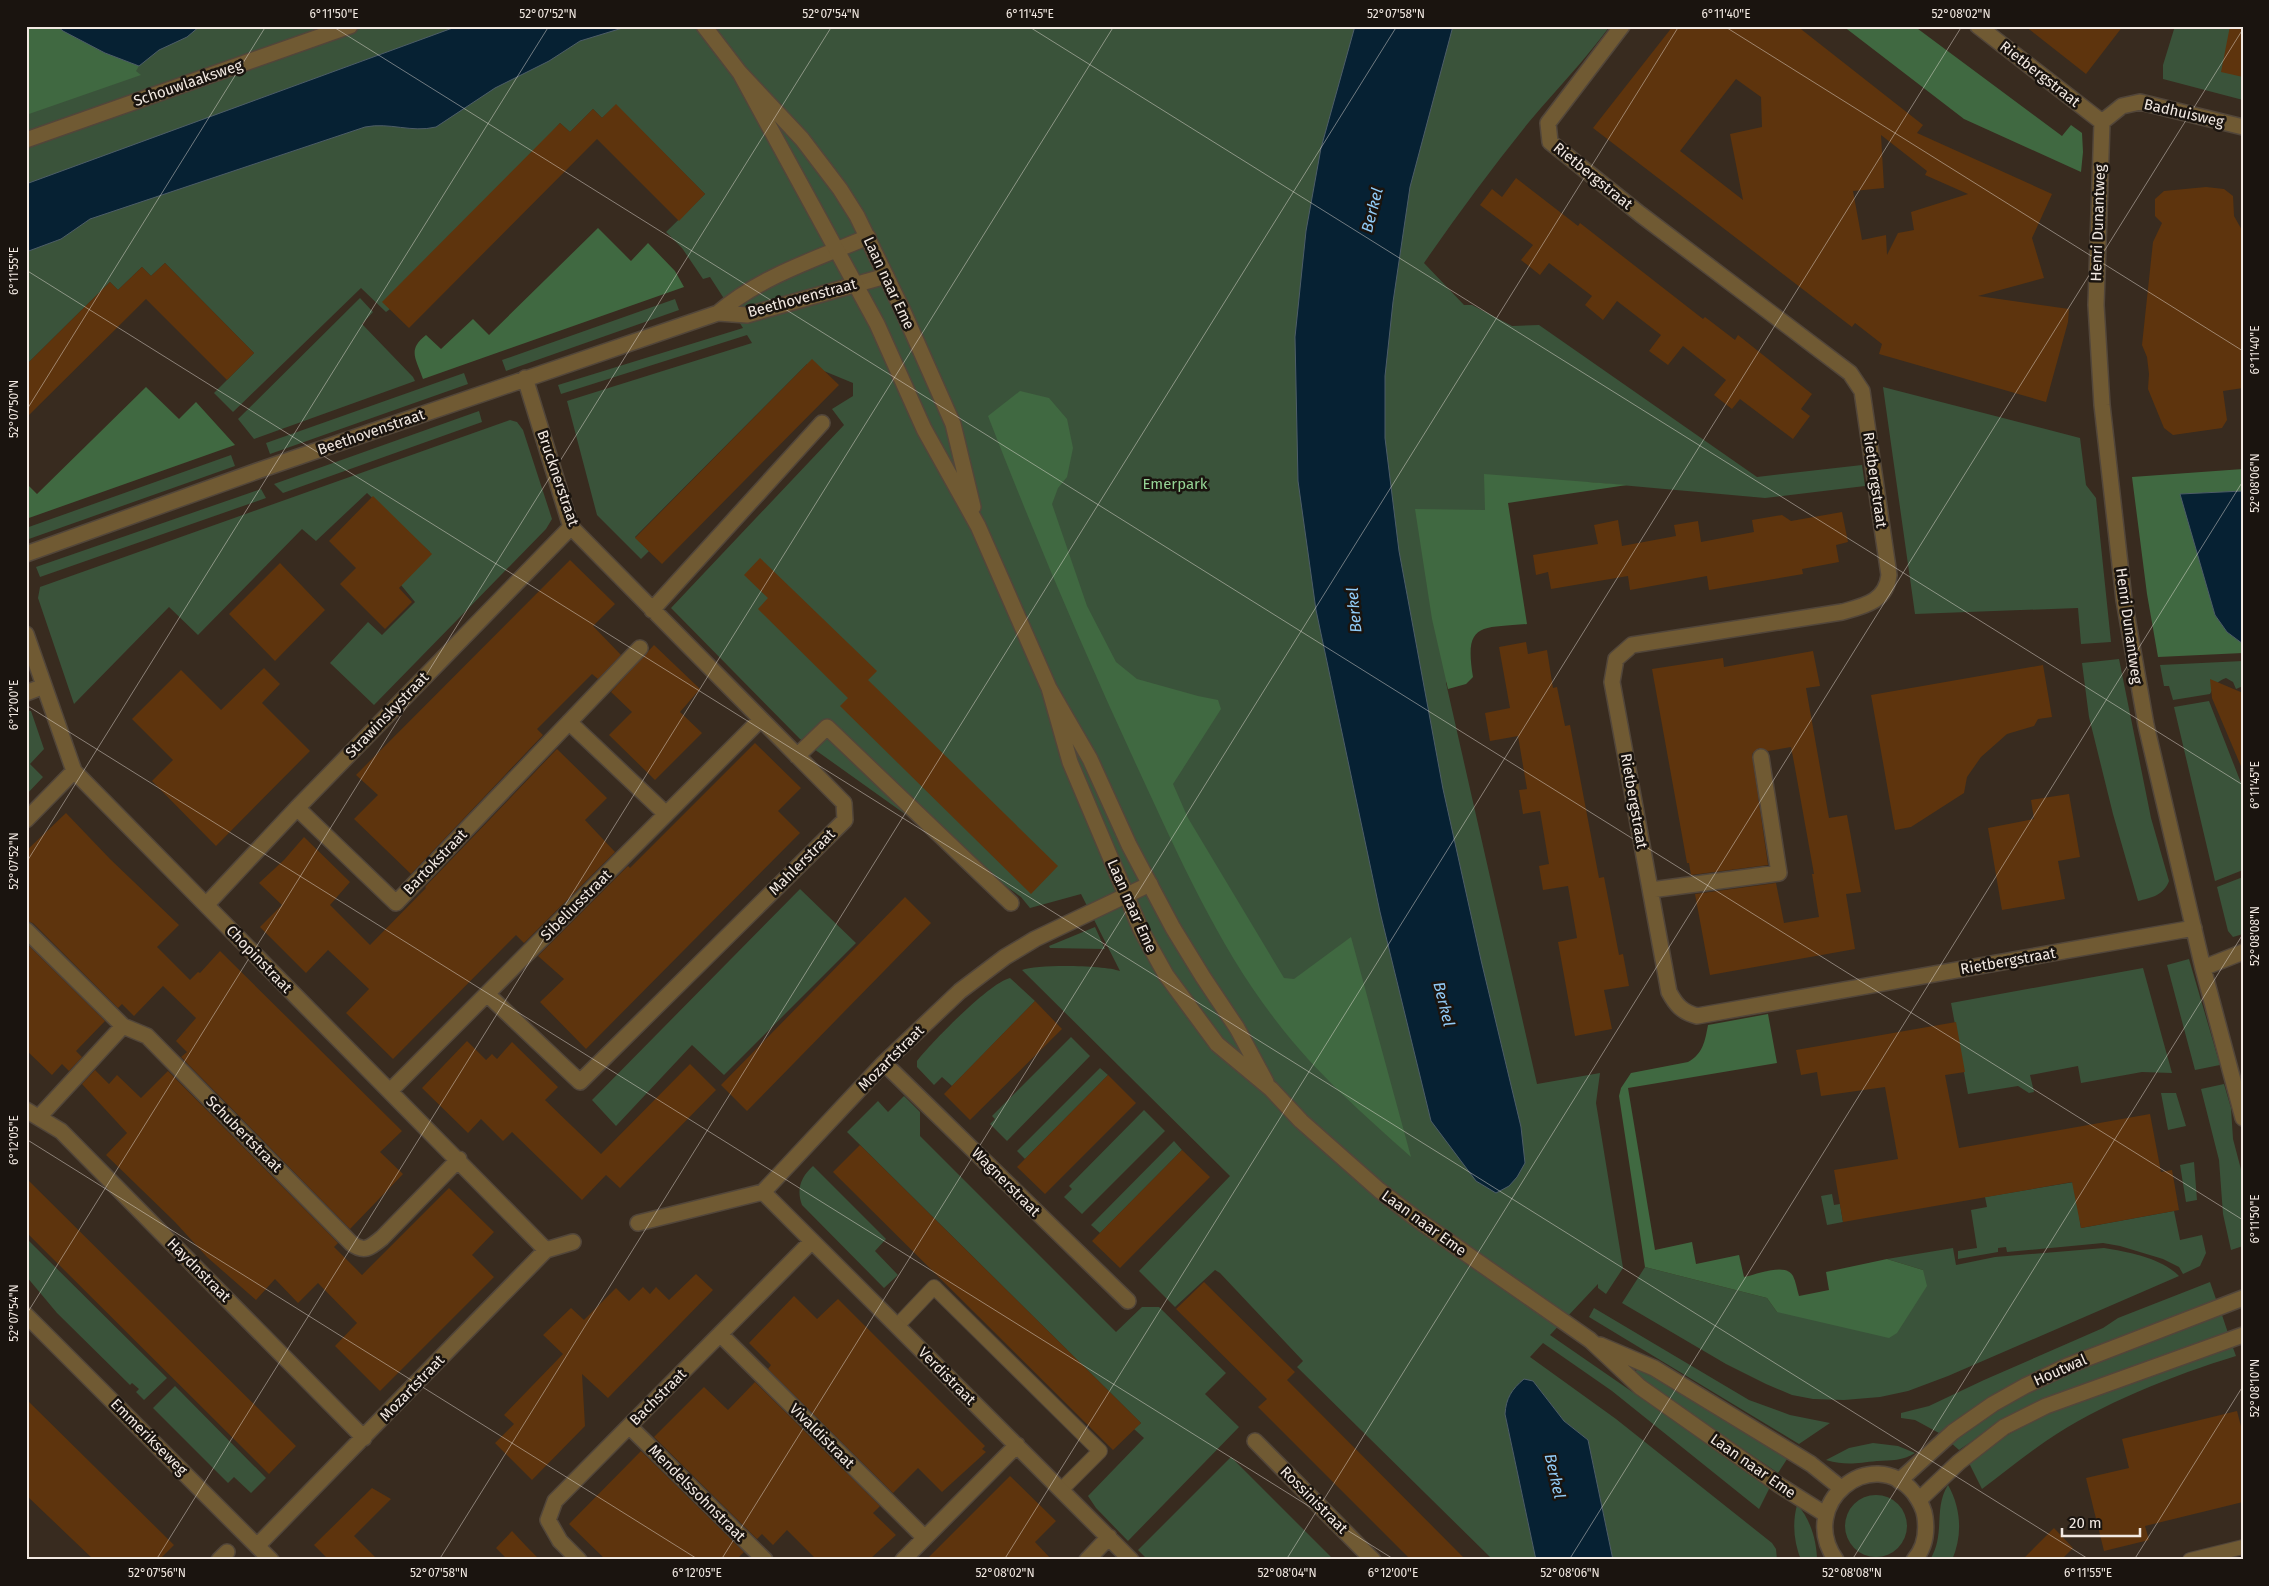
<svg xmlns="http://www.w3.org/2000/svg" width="2269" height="1586" font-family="'Fira Sans',sans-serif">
  <rect width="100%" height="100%" fill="#382b1f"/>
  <path fill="#3a533a" d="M26,26H1610C1585,60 1556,90 1529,122C1492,168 1457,215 1424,263L1464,305H1472L1512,326L1539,325L1757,477L1862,465L1865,486L1765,498L1587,482L1501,500L1483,615L1446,683L1537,1084L1600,1073L1596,1103L1623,1268L1606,1294L1598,1288V1284L1550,1335L1770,1487L1759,1509L1612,1391L1543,1343L1530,1357L1616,1419L1772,1543L1776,1549L1777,1560H1613L1588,1440L1564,1421L1533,1381L1505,1414L1536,1560H1488L1490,1557L1297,1367L1303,1361L1220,1273L1215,1270L1175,1307L1139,1271L1230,1176L1022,970C1037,964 1104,965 1120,971L1081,894L1030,908L1021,897L800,739L671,608L844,425L832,409L853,396V383L807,364L635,537L649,551L641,559L597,515L567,401L752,343L747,335L561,394L558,385L743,328L710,277L703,279L682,248L666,232L705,194L616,105L602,118L593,109L570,132L560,123L390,309L386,312L361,288L233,412L214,393L254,353L165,263L151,276L142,267L118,290L110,282L26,365Z
    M2175,26H2243V100L2163,79V65Z
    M360,298L373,312L362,324L413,377L415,381L254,439L238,419Z
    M675,299L679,310L506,371L502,360Z
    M464,373L468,384L270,454L266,443Z
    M1883,387L2080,438L2086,485L2096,498L2111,642L2081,644L2078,608L1915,614Z
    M479,411L482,422L283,493L274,484Z
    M510,420L517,422L523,430L552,519L546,529L374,705L330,663L368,622L382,635L415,602L401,585L430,552L367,493L316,541L302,529L198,635L169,607L74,704L38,598L40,587Z
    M231,455L235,466L26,540V528Z
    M261,489L266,498L40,577L36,567Z
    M2119,659L2151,818L2169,881C2164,895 2151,898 2138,901L2113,814L2089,717L2082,663Z
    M2243,661V686L2236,689L2233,682L2226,678C2217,681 2214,686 2210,694L2173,700L2169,686H2164L2160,665Z
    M2209,701L2243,788V870L2215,881L2174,707Z
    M26,710L31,711L44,749L30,764L43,777L26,795Z
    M2243,877V934L2233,937L2228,931L2217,887Z
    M800,889L856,943L724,1075L692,1045L616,1126L592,1100Z
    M1095,927L1105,949L1050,948L1049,946Z
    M2189,959L2220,1065L2195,1070L2167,965Z
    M2143,968L2172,1073L2142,1072L2081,1083L2078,1066L2030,1075L2034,1092L2029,1093L2018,1086L1968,1094L1951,1003Z
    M1010,978L1035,1001L952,1086L942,1077L934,1085L917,1067V1061C931,1043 989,983 1010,978Z
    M1071,1037L1090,1056L1007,1141L990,1124L995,1119L992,1116Z
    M1100,1068L1108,1075L1025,1159L1017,1151Z
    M2224,1084L2231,1108L2233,1139L2243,1177V1246L2231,1250L2223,1214L2219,1160L2201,1089Z
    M2161,1093H2176L2186,1126L2168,1130Z
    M904,1096L920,1112V1136L1116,1332L1142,1307H1159L1226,1373L1205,1394L1239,1427L1128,1541L1096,1508L1088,1496L1144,1438L1134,1429L1141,1423L847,1132L878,1101L888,1112Z
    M1144,1110L1165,1131L1082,1214L1064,1197L1072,1189L1069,1186Z
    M1174,1141L1182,1150L1100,1233L1091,1225Z
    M2194,1162L2197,1200L2186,1202L2180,1165Z
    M813,1166L886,1239L875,1251L898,1275L884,1288L802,1205C796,1189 801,1177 813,1166Z
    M2074,1182L2081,1228L2174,1211L2180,1240L2202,1235L2206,1253L2200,1266L2183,1274L2179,1267L2163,1259L2120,1246L2103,1243L2007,1252L2006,1247L1998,1248V1252L1958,1259V1251L1977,1248L1971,1210L1987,1207L1985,1197Z
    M1832,1194L1834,1205L1840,1204L1843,1222L1827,1225L1821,1196Z
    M26,1238L167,1378L144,1400L136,1392L139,1389L132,1383L130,1385L57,1313L26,1276Z
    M1953,1248L1956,1265L1995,1257L2104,1248C2129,1252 2161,1258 2179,1276L1948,1376L1908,1391L1880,1397L1844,1400L1813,1399L1792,1395L1766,1384L1726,1364L1622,1303L1645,1267L1767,1298L1777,1312L1923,1270L1887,1259Z
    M2210,1282L2217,1302L2004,1390L1978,1405L1939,1433L1915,1420L1901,1418V1413L1929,1406L1984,1380L2103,1328L2118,1318Z
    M1594,1308L1749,1400L1790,1415L1830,1423L1799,1444L1589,1317Z
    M2221,1312L2228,1333L2003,1420L1959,1450L1950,1442C2030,1380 2129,1349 2221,1312Z
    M2232,1345L2236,1356C2174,1375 2100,1404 2046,1441C2024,1456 2003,1473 1982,1489L1969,1463L1998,1440L2054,1410L2157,1375Z
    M1637,1369H1642L1789,1456L1778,1473L1638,1378L1635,1373Z
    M175,1386L266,1478L251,1493L234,1477L228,1483L153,1408Z
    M1873,1443L1898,1446L1915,1453C1903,1461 1891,1460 1877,1461C1857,1463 1847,1466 1826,1460L1849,1448Z
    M1231,1457L1334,1560H1148L1138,1550Z
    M1948,1485C1961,1508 1963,1535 1952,1560H1930C1946,1533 1933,1509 1948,1485Z
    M1845 1526a31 31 0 1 1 62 0a31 31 0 1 1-62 0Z
    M1797,1505C1810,1517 1817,1542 1817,1560H1801C1794,1542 1792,1524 1797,1505Z"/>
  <path fill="#406941" d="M26,26H57L63,31L105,53L139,66L136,71L141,75L26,115Z
    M1843,26H1914L2062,136L2071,125L2082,133L2083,152L2081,172L1964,119Z
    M598,228L631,261L648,243L675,271L684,287L423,379C416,358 407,350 426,335L441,349L473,319L489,335Z
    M146,387L179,419L196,402L235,445L26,519V483L37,494Z
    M1020,391L1049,398L1067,419L1073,448L1067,477L1058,488L1052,504L1087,606L1116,662L1137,679L1198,696L1218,700L1221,709L1173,784L1188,818L1284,978L1294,979L1351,937L1411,1157C1364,1115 1316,1073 1277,1022C1219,947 1181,861 1141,775C1086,657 1035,537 988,416Z
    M2243,469V491L2181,494L2215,615L2227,632L2243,644V653L2158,657L2147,594L2132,477Z
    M1484,474L1627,485L1508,503L1527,624C1480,628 1464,623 1473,677L1466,684L1448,689L1432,619L1415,509L1485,510Z
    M1768,1014L1777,1063L1628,1088L1655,1250L1692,1242L1696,1264L1739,1255L1744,1277C1755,1275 1786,1262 1793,1276C1796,1282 1797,1290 1799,1296L1829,1290L1826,1272L1887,1259L1923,1270L1927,1286L1897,1333L1889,1338L1777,1312L1767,1298L1645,1267L1619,1096L1621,1088L1631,1073L1688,1062C1703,1054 1705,1041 1708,1025Z"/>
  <path fill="#062133" stroke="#4d5d68" d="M57,26H200L187,37L159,50L139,66L105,53L63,31Z
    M458,26H629L580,41L549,61L495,88L436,127C411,133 390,122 365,127L90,219L61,239L26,252V184Z
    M1355,26H1453L1410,187L1393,302L1385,376V438L1399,551L1443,789L1481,960L1521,1127L1525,1163L1517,1177L1509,1186L1496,1193L1476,1181L1431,1121L1380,912L1316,610L1298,481L1295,337L1306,231L1321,148Z
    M2243,491V644L2227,632L2215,615L2180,494Z
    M1524,1379L1533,1381L1564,1421L1588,1440L1613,1560H1536L1505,1414C1506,1398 1512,1389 1524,1379Z"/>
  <path fill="#5e340d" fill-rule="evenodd" d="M1673,26H1797L1923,125L1917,133L2052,194L2032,238L2044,278L1978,296L2069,309L2068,322L2046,402L1879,354L1882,344L1855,323L1852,327L1593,128ZM1736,79L1761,97L1762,127L1730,134L1743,200L1680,151ZM1881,135L1927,171L1925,175L1968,194L1911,212L1914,230L1898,233L1887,255L1886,235L1862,240L1853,191L1884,188Z
    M2025,26H2123L2086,74Z
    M2230,26H2243V77L2221,72Z
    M616,104L705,194L679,221L597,139L409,328L382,302L560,123L570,132L593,109L602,118Z
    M1516,178L1578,226L1580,223L1703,319L1705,317L1735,340L1738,335L1812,394L1801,409L1810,416L1793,439L1740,399L1732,409L1714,395L1726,380L1683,346L1668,365L1649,351L1661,335L1617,301L1603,320L1585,305L1592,296L1549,263L1540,275L1521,260L1533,245L1480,205L1492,189L1502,197Z
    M2206,187L2224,189L2233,196L2234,216L2243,232V388L2223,391L2227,420L2222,428L2173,435L2164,428L2148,389L2149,374L2147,357L2142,345L2153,242L2162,223L2155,216V199L2164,191Z
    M165,263L254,353L227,380L146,299L26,418V365L110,282L118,290L142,267L151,276Z
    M812,359L839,385L662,564L635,538Z
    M373,496L432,554L399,588L412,602L385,629L340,584L356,568L329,541Z
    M1842,512L1848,542L1836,545L1839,562L1802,569L1803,574L1709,590L1707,576L1630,590L1628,576L1551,589L1548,572L1536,575L1533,555L1598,544L1594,525L1618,520L1622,546L1676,536L1674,525L1698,521L1701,542L1754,532L1752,520L1782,515L1791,521Z
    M760,558L877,671L868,680L1058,866L1031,894L840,706L848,698L758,609L768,598L744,575Z
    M570,560L615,604L593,626L621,655L598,679L592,674L537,729L543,735L411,874L354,819L378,795L356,775Z
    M280,563L325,610L275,661L229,614Z
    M1526,642L1528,654L1547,650L1553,688L1557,687L1565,726L1570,725L1599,878L1604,877L1619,955L1623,954L1629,986L1604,990L1612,1029L1575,1036L1558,942L1577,938L1568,886L1543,890L1539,866L1549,864L1540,811L1523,814L1519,790L1527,789L1518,736L1490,741L1485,713L1510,708L1499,647Z
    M654,645L700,689L680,712L702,733L655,780L609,735L632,712L611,692Z
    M1813,651L1820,686L1806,688L1829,818L1847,815L1861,892L1846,894L1855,949L1710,975L1695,894L1776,883L1784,923L1819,917L1812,874H1814L1795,768L1791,747L1768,751L1759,748L1752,754L1768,865L1691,875L1689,863H1687L1652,669L1723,658L1724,667Z
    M2043,665L2052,717L2038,719L2034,726L2007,734L1981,757L1967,777L1964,793L1911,827L1895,830L1871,695Z
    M264,668L280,684L262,703L310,751L216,846L152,781L173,760L132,719L181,670L221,710Z
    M2210,679L2243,693V771L2212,698Z
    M755,743L801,788L778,811L800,833L586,1049L540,1002L564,979L538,956L628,866L630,868Z
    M557,749L607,798L585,820L615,852L524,943L516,935L393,1059L346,1013L369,989L328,950L306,973L260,927L282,905L259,883L284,860L304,837L350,882L330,905L370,945L426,888L425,887Z
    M2069,794L2080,857L2058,861L2065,899L2002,910L1988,828L2034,819L2031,800Z
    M66,813L110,859L179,925L157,947L190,980L198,972L200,973L220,951L402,1131L380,1152L403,1174L350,1229L181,1057L187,1052L176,1041L196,1018L163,986L134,1016L122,1004L118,1008L33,923L26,921V851Z
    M905,897L931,923L747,1111L721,1085Z
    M26,943L105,1021L76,1051L82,1057L69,1071L62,1064L52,1075L26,1050Z
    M1035,1001L1062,1029L970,1120L944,1094Z
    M1956,1022L1965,1072L1945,1075L1959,1148L2150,1114L2161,1172L2172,1170L2179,1210L2081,1228L2072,1182L1843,1222L1834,1170L1898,1159L1885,1087L1821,1096L1817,1072L1801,1075L1796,1050Z
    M467,1041L486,1060L492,1054L497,1059L512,1042L558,1087L545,1100L601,1154L690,1064L716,1090L620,1188L606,1175L582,1200L512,1132L503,1141L481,1119L468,1133L422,1088Z
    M95,1070L109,1084L117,1075L141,1098L168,1071L338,1243L334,1247L362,1275L449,1188L494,1232L472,1255L494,1277L380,1391L335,1346L357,1323L318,1283L298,1303L275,1279L256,1300L207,1257L175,1222L106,1155L127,1133L82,1084Z
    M1108,1075L1136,1103L1045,1194L1017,1167Z
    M860,1145L1141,1423L1113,1450L833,1172Z
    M1182,1150L1210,1177L1120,1268L1092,1241Z
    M26,1178L296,1446L269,1474L26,1232Z
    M696,1274L713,1290L608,1398L582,1374L585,1426L532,1480L495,1443L514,1424L504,1415L563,1354L543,1335L571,1308L584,1320L616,1288L629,1301L643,1287L650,1294L656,1287L669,1300Z
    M1204,1282L1295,1372L1287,1380L1466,1560H1411L1258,1407L1267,1399L1176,1309Z
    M794,1296L817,1319L838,1299L985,1446L982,1449L986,1452L942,1492L918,1468L893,1493L768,1369L771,1365L749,1343Z
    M755,1382L880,1506L873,1513L896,1535L869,1560H817L787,1530L773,1545L762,1534L757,1539L654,1437L704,1387L728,1410Z
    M26,1399L174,1545L159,1560H94L26,1495Z
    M2237,1411L2243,1434V1502L2145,1526L2149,1540L2104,1551L2086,1478L2129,1468L2122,1439Z
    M641,1451L744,1552L736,1560H606L569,1524Z
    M1010,1476L1056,1521L1035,1542L1052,1560H926Z
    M372,1488L391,1499L354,1536L378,1560H329L314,1545Z
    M2054,1528L2073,1548L2061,1560H2022Z
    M512,1531L527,1547L540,1560H508L496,1548Z"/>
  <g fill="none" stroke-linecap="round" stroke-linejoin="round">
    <g stroke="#52463a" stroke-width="16">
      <path id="service" d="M897,1326L934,1287L1100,1451L1061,1490
        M2190,1560L2243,1547"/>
    </g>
    <g stroke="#52463a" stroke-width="18">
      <path id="pedestrian" d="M219,1560L227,1552"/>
    </g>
    <g stroke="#52463a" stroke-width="18">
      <path id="minor" d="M1622,26L1548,123L1550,142L1640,214L1850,373L1862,391L1863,398L1889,575C1886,602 1864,606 1842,612L1632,645L1616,659L1612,682L1669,992C1676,1005 1682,1012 1697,1016L2194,928
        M1978,26L2102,122
        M2102,122L2096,305L2102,405L2124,600L2146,725L2203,968L2243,1118
        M2102,122L2122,106L2140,102L2243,127
        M26,140L350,26
        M868,237C816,259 761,276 718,313L747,315L886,276
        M26,554L260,470L718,313
        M652,610L822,423
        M26,634L74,771L546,1250
        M26,693L44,686
        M569,722L666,814
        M797,756L827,727L1011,903
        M297,808L396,903L640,648
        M26,820L74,771
        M1651,890L1779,873L1761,757
        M206,905L297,808L571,527
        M26,930L123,1026L147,1036L351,1243C364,1253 370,1248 382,1238L459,1159
        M2203,968L2243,952
        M487,994L580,1082L845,820L844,803L571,527L525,378
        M884,1063L1128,1301
        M391,1090L761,719
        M26,1110L61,1131L364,1438
        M39,1117L123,1026
        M763,1192L1131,1560
        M638,1223L763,1192L884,1063L960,991L1005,957L1035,939L1150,884
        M26,1315L271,1560
        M720,1334L925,1538
        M629,1426L765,1560
        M1255,1441L1373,1560
        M257,1546L546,1250L573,1242
        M579,1560L560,1541L548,1520L555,1501L812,1241
        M903,1560L1017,1445
        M1087,1560L1109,1537"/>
    </g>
    <g stroke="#52463a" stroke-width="18">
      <path id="tertiary" d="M704,26L740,73L802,139L840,189L857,216L903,311L953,424L973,507
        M740,73L877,324L924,429L978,526L1049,688L1090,759L1129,845L1173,928L1203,977L1237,1028L1266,1082
        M1049,688L1070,762L1141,930L1166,975L1217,1044L1271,1089L1301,1121L1379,1190L1418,1220L1590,1340L1640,1387L1779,1485L1825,1514
        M1600,1345L1654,1368L1811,1464L1841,1488
        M1899,1481L1953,1432L1993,1404L2025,1386L2067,1366L2243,1298
        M1919,1500L1959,1462L2004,1427L2046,1406L2243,1335
        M1836,1560C1796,1504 1872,1442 1914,1493C1919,1500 1924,1508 1925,1517C1927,1532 1925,1548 1914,1560"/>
    </g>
    <use href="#service" stroke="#705a33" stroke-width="14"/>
    <use href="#pedestrian" stroke="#705a33" stroke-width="15"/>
    <use href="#minor" stroke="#705a33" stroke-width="15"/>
    <use href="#tertiary" stroke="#705a33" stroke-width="15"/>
  </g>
  <path fill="none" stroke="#f2e9e2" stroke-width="1" stroke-opacity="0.45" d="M332,26L2243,1220M1028,26L2243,785M1724,26L2243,351M26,270L2090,1560M26,411L266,26M26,705L1395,1560M26,863L549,26M26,1139L699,1560M26,1315L832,26M156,1560L1114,26M439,1560L1397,26M721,1560L1679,26M1004,1560L1962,26M1286,1560L2243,29M1569,1560L2243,481M1852,1560L2243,934M2134,1560L2243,1386"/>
  <g text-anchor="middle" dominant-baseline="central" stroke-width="5" stroke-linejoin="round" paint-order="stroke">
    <g font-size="15" fill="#f2e9e2" stroke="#1a140f">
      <text transform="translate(2040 74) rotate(38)">Rietbergstraat</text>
      <text transform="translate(188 83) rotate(-19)">Schouwlaaksweg</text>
      <text transform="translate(2184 113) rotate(13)">Badhuisweg</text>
      <text transform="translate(1593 176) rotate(39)">Rietbergstraat</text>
      <text transform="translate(2098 223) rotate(-88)">Henri Dunantweg</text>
      <text transform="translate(889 283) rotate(65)">Laan naar Eme</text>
      <text transform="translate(802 298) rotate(-15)">Beethovenstraat</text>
      <text transform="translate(371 432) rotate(-19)">Beethovenstraat</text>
      <text transform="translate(558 478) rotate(71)">Brucknerstraat</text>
      <text transform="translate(1875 480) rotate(82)">Rietbergstraat</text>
      <text transform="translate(2129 626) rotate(82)">Henri Dunantweg</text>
      <text transform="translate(387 715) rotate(-46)">Strawinskystraat</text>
      <text transform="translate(1634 801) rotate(80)">Rietbergstraat</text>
      <text transform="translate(435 862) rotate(-46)">Bartokstraat</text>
      <text transform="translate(802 862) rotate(-45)">Mahlerstraat</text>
      <text transform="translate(576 905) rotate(-45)">Sibeliusstraat</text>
      <text transform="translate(1132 906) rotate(66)">Laan naar Eme</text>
      <text transform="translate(259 959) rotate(46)">Chopinstraat</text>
      <text transform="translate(2008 961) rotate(-10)">Rietbergstraat</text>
      <text transform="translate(891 1058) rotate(-45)">Mozartstraat</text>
      <text transform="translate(244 1134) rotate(45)">Schubertstraat</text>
      <text transform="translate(1006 1182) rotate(45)">Wagnerstraat</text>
      <text transform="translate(1424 1223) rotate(36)">Laan naar Eme</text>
      <text transform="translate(199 1270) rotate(45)">Haydnstraat</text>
      <text transform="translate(2060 1370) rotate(-24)">Houtwal</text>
      <text transform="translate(947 1376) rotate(45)">Verdistraat</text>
      <text transform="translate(412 1388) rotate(-46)">Mozartstraat</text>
      <text transform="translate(658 1397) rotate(-45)">Bachstraat</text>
      <text transform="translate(822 1436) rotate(45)">Vivaldistraat</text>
      <text transform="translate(149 1437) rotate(45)">Emmerikseweg</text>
      <text transform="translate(1753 1466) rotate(35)">Laan naar Eme</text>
      <text transform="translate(697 1493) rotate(45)">Mendelssohnstraat</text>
      <text transform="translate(1314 1500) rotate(45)">Rossinistraat</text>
    </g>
    <g font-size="15" fill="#95d495" stroke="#1a140f">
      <text x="1175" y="484">Emerpark</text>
    </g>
    <g font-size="16" font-style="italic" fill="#92ccf8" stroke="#1a140f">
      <text transform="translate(1372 210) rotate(-76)">Berkel</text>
      <text transform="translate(1354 610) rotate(-95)">Berkel</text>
      <text transform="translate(1444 1004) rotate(76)">Berkel</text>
      <text transform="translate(1555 1476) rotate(77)">Berkel</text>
    </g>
  </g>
  <rect width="2269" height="1586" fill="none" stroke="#1a140f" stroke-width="55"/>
  <path d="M2062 1528v8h78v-8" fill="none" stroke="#f2e9e2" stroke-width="2.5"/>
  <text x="2069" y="1528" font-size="15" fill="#f2e9e2" stroke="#1a140f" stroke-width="4" paint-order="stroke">20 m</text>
  <rect x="28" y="28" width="2214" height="1530" fill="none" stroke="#f2e9e2" stroke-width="2"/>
  <g font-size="12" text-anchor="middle" fill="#f2e9e2">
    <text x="334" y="18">6°11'50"E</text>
    <text x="548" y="18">52°07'52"N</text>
    <text x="831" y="18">52°07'54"N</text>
    <text x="1030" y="18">6°11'45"E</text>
    <text x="1396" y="18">52°07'58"N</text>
    <text x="1726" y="18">6°11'40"E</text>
    <text x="1961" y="18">52°08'02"N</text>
    <text transform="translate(14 271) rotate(-90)" y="4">6°11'55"E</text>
    <text transform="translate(2255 350) rotate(-90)" y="4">6°11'40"E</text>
    <text transform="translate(14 409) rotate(-90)" y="4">52°07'50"N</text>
    <text transform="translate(2255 483) rotate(-90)" y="4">52°08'06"N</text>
    <text transform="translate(14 705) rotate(-90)" y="4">6°12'00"E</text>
    <text transform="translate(2255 785) rotate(-90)" y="4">6°11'45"E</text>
    <text transform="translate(14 861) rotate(-90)" y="4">52°07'52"N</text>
    <text transform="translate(2255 936) rotate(-90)" y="4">52°08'08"N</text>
    <text transform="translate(14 1140) rotate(-90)" y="4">6°12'05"E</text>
    <text transform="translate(2255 1219) rotate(-90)" y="4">6°11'50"E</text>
    <text transform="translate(14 1313) rotate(-90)" y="4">52°07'54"N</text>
    <text transform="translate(2255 1388) rotate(-90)" y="4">52°08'10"N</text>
    <text x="157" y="1577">52°07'56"N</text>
    <text x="439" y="1577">52°07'58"N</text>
    <text x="697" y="1577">6°12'05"E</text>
    <text x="1005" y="1577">52°08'02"N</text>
    <text x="1287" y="1577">52°08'04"N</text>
    <text x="1393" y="1577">6°12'00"E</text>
    <text x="1570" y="1577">52°08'06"N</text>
    <text x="1852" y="1577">52°08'08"N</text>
    <text x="2088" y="1577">6°11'55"E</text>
  </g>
</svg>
